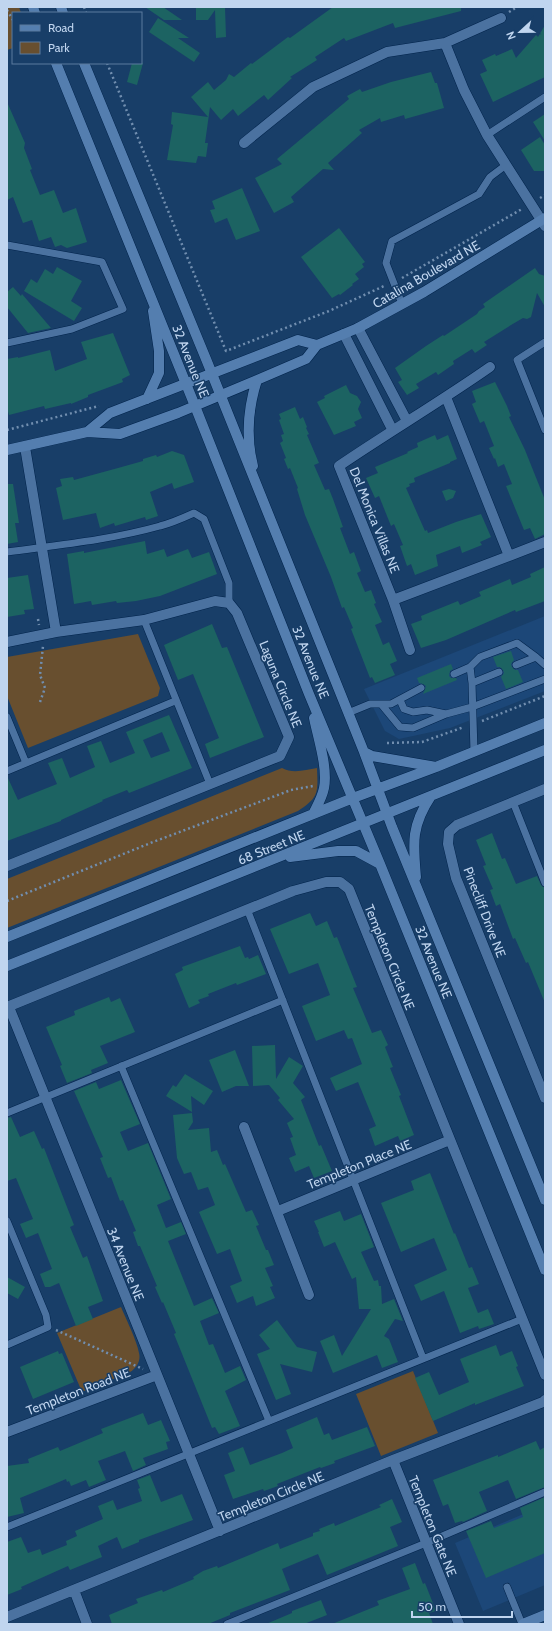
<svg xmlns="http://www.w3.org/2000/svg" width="552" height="1631" font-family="Cabin,sans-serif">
  <rect width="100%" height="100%" fill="#183e68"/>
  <path fill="#1c4778" d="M545,616V691L450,728L399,739L385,731L364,689Z
    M545,1505V1585L483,1611L455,1543Z"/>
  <path fill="#684f2f" d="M7,7H19L21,13H13V48L7,50Z
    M138,634L160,688L158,696L28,748L7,696V657Z
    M282,768C293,774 305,770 317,768C318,793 319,797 298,811L7,928V879Z
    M121,1307C126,1319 137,1341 139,1353C141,1360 137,1368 130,1372L82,1392L57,1333Z
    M413,1371L438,1433L381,1456L356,1394Z"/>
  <path fill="#1c6362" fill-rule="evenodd" d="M145,7H163L182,20H164Z
    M196,7H225L226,37L216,38L215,10L208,20H196Z
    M333,7H461V11L395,28L393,23L346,41L344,38L315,57L317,60L290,77L292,78L268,100L264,95L238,116L233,109L221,120L210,107L205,143H208L206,157L198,156L196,163L167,160L173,125L171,124L172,112L208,117L191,97L208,82L214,90L226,80L229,74L234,77L251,63L252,64L288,37L290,38Z
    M158,18L189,38H178L200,53L194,62L149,32Z
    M545,25V77L493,102L480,74L487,71L482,60L495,54L496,56L512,49L516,58L536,35L538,37Z
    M132,63H143L137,85L127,82Z
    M431,72L435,83H437L444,108L405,119L404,115L381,122L380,118L359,130L362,133L328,163L334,170L323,169L291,197L294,202L274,213L255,178L282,164L277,159L349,99L347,96L360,89L362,92L391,82Z
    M7,102L25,143L24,148L32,169L30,170L40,195L54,190L63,213L76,208L87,242L67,248L61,245L55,247L51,237L39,241L32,220L23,223L13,197L7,200Z
    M545,114V141L533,122Z
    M540,137L545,145V171H534L521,150Z
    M242,188L260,231L236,240L227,218L215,223L210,210L215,209L212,201Z
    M339,228L365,262L362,264L364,267L355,274L359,279L352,284L353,285L340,295L339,294L332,298L301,257Z
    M57,267L82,281L71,301L82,308L74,321L24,291L31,279L37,283L45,269L53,274Z
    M535,268L539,274L545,276V307L537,293L531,317L527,319L523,318L511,325L484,342L487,345L475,353L472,349L453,361L454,364L438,375L436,372L416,384L419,388L407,395L398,382L402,380L395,368L426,346L443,335L444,336L477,314L479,311L485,307L483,304Z
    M13,287L21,296L22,294L51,328L28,333L7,307V292Z
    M113,333L130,375L122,379L123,382L88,395V397L71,404V403L45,409L44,406L9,415L7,408V359L18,357V358L50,350L55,371L87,359L81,342Z
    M495,382L507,406L511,416L509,417L525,450L545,500V534L535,539L530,528L524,530L506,486L512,484L504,464L498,467L495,458L494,459L489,448L494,446L484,421L480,423L472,404L476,402L472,391Z
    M346,385L350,393L357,396L361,402L358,409L362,418L354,422L356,426L334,435L317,402L325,398L324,396Z
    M295,407L300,419L303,417L307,427L306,428L309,434L307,435L319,463L314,465L325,490L329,489L333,499L343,527L340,528L350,554L354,552L358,563L361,571L357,573L365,592L371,590L376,603L374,604L382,622L375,625L383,645L389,642L397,661L390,664L395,675L375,683L372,677L370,678L351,629L353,628L344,607L342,608L331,577L305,515L297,489L298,488L290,468L288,469L284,459L286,458L280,443L283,441L281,435L284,434L279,420L281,419L279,414Z
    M435,435L437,440L448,435L457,459L450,462V463L414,478L415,482L409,484L410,486L406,488L425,531L427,530L428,533L456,522L481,514L491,537L480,542L482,545L462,553L460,546L436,555L438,566L415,575L411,564L407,566L400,546L403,545L394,524L391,526L379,496L375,498L366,478L378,473L375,467L408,453L407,452L418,447L417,443Z
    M172,451L184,455L194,482L174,489L172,483L150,492L158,516L146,520L145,517L115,526L114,523L100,528L96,513L63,520L56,488L62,486L60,479L73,477L74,480L118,468L143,461V459L156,455L157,457Z
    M7,484H13L19,523H15L18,542L7,544Z
    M449,489L456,491L453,498L446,501L442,491Z
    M145,541L147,554L164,549L167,557L188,549L192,558L209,552L217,574L160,596L136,601L117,603L116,601L92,605L91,601L74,604L67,554L84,551V553Z
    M545,567V601L516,612L515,610L446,640L421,648L411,624L422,620L421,616L458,601L460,605L481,596L479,592L510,579L512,585L531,577L530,574Z
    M28,575L34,609L24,610L25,614L7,617V578Z
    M212,624L222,648L227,647L264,737L210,758L205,744L219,738L193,674L178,680L164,645Z
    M511,651L514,660L511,664L512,667L515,670H518L523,682L506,689L501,677L504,673L503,670L500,667H497L493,657Z
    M451,664L453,669L450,671L449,676L451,678H456L457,680L423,694L426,686L423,684L419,683L417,678Z
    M169,715L192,768L129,793L127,790L102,800L103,801L61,820V821L7,841V776L18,800L22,798L57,784L48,763L62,758L70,778L95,767L87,746L101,741L110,763L135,753L126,732ZM162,732L170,751L151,758L143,740Z
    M492,833L502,859L505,858L516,884L537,876L541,885L545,888V1003L528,962L526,963L515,938L513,939L500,904L496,906L490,890L493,889L483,866L486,865L476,840Z
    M310,913L316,926L327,921L334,938L337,937L357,987L353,988L372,1033L381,1030L388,1045L385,1047L393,1067L390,1068L401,1095L399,1096L414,1135L400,1141L398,1136L375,1146L369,1129L376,1126L358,1082L336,1091L330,1078L362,1064L352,1038L348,1039L344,1030L316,1041L302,1006L330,995L318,963L289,974L270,929Z
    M240,946L245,958L248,957L249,959L258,955L266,974L237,985L236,983L208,994L209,996L198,1000L200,1003L189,1008L175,974L183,970L182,967Z
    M109,997L111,1002L120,998L135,1032L100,1046L108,1063L91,1070L92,1073L67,1083L60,1066L62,1065L46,1027L75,1015L74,1011Z
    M275,1045L276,1079L289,1057L303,1066L293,1083L305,1097L301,1100L319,1146L321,1145L332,1171L314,1178L309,1166L295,1172L289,1158L296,1155L290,1138L293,1137L287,1123L294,1119L278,1100L280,1098L269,1085L253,1086L252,1046Z
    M235,1050L249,1086H236L222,1092L209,1060Z
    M185,1074L213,1091L204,1105L191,1096L192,1112L166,1096L173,1085L176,1087Z
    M121,1080L140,1124L120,1132L128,1151L148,1143L171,1199L157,1205L166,1228L181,1222L186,1234L168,1241L194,1306L212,1298L219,1313L200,1321L209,1345L213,1344L225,1373L240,1366L246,1380L225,1391L240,1426L219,1434L215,1427L212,1428L174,1334L176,1333L163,1302L162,1303L155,1287L157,1286L140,1246H138L133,1232L136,1231L123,1200L120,1201L111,1177L108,1178L100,1158L103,1157L74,1091L96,1082L99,1089Z
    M192,1113L193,1122L188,1130L209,1128L211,1152L217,1150L223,1165L225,1164L246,1212L252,1210L259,1225L256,1226L266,1250H268L274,1265L265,1268L273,1286L270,1287L275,1298L256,1306L253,1296L237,1303L230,1286L242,1281L230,1249L217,1254L199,1212L215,1205L208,1187L198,1190L191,1172L184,1174L177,1158L173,1115Z
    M11,1117L20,1137L34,1131L42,1149L44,1148L74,1225L70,1227L83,1258L87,1256L103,1301L88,1307L93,1319L76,1326L59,1283L50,1287H45L40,1274L52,1269L38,1233L26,1238L20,1224L33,1219L16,1178L7,1181V1118Z
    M430,1173L454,1234L455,1233L469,1268L472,1267L479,1284L468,1288L478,1313L488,1309L494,1324L479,1329L478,1326L460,1333L444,1291L421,1301L414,1285L447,1270L434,1238L401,1252L381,1203L414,1190L411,1181Z
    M340,1211L344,1221L361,1214L374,1247L361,1252L374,1281L378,1280L379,1286H381L382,1304L394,1299L403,1321L395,1319L384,1336L389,1339L398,1362L382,1368L377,1355L333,1373L320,1341L334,1335L342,1356L371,1309H359L356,1277L352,1279L335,1242L324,1247L318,1232H319L314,1221Z
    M7,1277L25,1287L18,1299L7,1293Z
    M277,1320L297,1347L317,1352L312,1372L280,1364L291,1394L276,1400L257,1354L270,1349L259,1335Z
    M496,1345L500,1356L512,1351L518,1366L516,1367L524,1386L475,1405V1403L433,1421L415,1378L429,1372L439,1395L469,1382L460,1359Z
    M58,1351L59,1354L62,1353L74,1382L33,1399L20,1367Z
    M143,1413L148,1425L161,1420L170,1441L166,1442L168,1449L143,1458L146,1465L133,1471L125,1451L98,1461L106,1480L89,1487L86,1480L71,1486L69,1481L67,1482L66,1479L52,1485L20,1498L24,1513L7,1517V1466L29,1463L28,1459L58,1447L60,1451L103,1433L101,1429Z
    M317,1417L324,1435L329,1433L332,1440L367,1427L375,1446L334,1461L335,1463L321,1468L320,1467L277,1484L278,1486L264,1491L263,1489L233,1499L224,1475L235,1471L228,1453L243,1447L250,1465L282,1453L293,1448L286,1430Z
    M536,1441L540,1450L545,1447V1487L516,1499L508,1480L479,1492L487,1511L463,1522L462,1521L455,1523L448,1504L443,1506L433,1480L498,1455V1457Z
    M150,1475L161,1502L182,1494L193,1520L139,1540V1542L122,1549L117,1537L98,1546L102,1557L70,1570L68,1566L21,1587L22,1589L7,1595V1542L21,1537L28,1553L40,1549L42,1555L67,1545L66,1541L77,1536L75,1531L103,1519L98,1506L113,1500L117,1510L142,1501L138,1489L140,1488L137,1480Z
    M545,1497V1553L486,1578L466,1531L491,1521L494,1528L523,1517L520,1508Z
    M392,1499L402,1522L390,1527L398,1546L327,1575L318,1554L282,1569L290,1590L230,1613V1615L208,1624H112L109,1615L138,1603L136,1599L162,1590L163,1592L194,1579L193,1577L203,1571L217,1566L218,1568L278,1543L280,1549L313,1536V1533L320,1531L319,1529L334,1523L335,1526L381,1507L379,1505Z
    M415,1563L423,1584L425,1583L436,1611L429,1613L433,1624H332L379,1605L377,1601L410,1589L402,1568Z
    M321,1600L327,1615L304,1624H266L292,1613V1611Z"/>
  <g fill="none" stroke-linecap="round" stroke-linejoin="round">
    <g stroke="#00234b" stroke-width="8">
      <path id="lane" d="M487,135L545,97
        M7,245L102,262L123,309L72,329L7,343
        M402,304L386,263L392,241L479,194L490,177L506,165
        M545,342L517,360L545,430
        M7,552C58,545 110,540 160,526C172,523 183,518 194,513L204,519L229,583V603
        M144,620L210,784
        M516,665L536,657L545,665
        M454,674L470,667
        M472,683L470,667L480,657L517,643L536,657
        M400,700L404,709L413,712L427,710L446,714
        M381,704H391L421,688
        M348,713L370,704H381L400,727L413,728L446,714L472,707L545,679
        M7,717L26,763
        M474,752L472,683L499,672
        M7,771L175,701
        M513,802L545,883
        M247,909L423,1358
        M121,1066L269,1421
        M7,1113L283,1000
        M7,1221L46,1315L48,1327L7,1345
        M7,1527L522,1319
        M507,1587L522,1624
        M227,1624L426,1543L545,1492"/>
    </g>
    <g stroke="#00234b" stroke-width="11">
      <path id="street" d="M445,43L464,90L487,135L545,226
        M244,143L313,87L387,52L445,43L501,18
        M358,328L407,421
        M344,334L392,429
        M446,397L509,556L545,542
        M25,447L56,632
        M393,600L509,556
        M7,642L56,632L144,620L215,601L229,603L237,613L289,737L280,756L7,866
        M410,650L393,600L339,466C389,432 440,402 490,367
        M545,789L457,825L449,832L448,844L456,878L545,1098
        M7,1007L293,891L326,882H340L349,889L545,1375
        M9,1007L220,1531
        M244,1127L309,1295
        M278,1211L450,1140
        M7,1432L157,1375
        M393,1460L459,1624
        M74,1590L87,1624
        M7,1617L393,1460L543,1402L545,1400"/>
    </g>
    <g stroke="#00234b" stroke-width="11">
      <path id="secondary" d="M33,7L35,13
        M61,7L63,13
        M56,63L195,406L309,694L380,864L545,1270
        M84,63L206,359L364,752L392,827L545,1200
        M147,399L159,373V351L153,311
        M87,432L110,413L298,340L317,345
        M7,450L87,432L120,434L178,413L257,380L306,359L317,345L358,328L424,292L545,218
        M253,466C246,438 248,408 257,380
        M364,752L372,756L436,767
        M313,814C317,806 322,798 324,788C328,768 318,738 314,718
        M290,857L338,851H356L380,864
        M416,877C413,843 411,826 431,796
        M7,937L353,798L436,767L545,723
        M7,966L545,750
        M523,1624L545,1615"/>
    </g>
    <path stroke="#718eaf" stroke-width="2.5" stroke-dasharray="2 3" stroke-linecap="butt" d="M84,7L86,13
      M7,10L13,20
      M509,12L517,7
      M107,63L226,351L329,311L384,286
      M540,198L545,195
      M402,278L522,209
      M7,430L99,406
      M38,619L39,625
      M40,702L45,688L40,675L43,646
      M482,721L545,696
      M387,743L422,742L464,727
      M7,901L153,842L291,790L313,786
      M56,1330L143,1369"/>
    <use href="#lane" stroke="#4b72a0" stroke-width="7"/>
    <use href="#street" stroke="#4b72a0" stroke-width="10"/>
    <use href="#secondary" stroke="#547eaf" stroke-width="10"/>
  </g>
  <g text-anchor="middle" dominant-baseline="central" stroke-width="3" stroke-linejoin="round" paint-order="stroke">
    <g font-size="13" fill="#c0d5ef" stroke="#183e68">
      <text transform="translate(426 274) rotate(-30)">Catalina Boulevard NE</text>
      <text transform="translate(191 361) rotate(68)">32 Avenue NE</text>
      <text transform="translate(375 520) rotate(68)">Del Monica Villas NE</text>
      <text transform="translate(311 662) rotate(68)">32 Avenue NE</text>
      <text transform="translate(281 684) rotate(68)">Laguna Circle NE</text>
      <text transform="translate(271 847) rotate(-22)">68 Street NE</text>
      <text transform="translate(485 912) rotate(69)">Pinecliff Drive NE</text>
      <text transform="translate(390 957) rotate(68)">Templeton Circle NE</text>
      <text transform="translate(434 962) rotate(68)">32 Avenue NE</text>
      <text transform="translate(359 1164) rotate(-22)">Templeton Place NE</text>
      <text transform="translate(126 1264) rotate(68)">34 Avenue NE</text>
      <text transform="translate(78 1391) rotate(-21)">Templeton Road NE</text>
      <text transform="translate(271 1496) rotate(-22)">Templeton Circle NE</text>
      <text transform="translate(433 1526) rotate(68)">Templeton Gate NE</text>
    </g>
  </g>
  <rect width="552" height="1631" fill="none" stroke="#c0d5ef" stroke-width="16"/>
  <rect x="12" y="12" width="130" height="52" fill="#183e68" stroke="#5b7a9e"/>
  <rect x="20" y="25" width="20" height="6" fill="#547eaf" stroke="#5b7a9e"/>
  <text x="48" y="32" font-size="12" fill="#c0d5ef">Road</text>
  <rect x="20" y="42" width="20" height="12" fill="#684f2f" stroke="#5b7a9e"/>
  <text x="48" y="52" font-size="12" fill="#c0d5ef">Park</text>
  <g transform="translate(520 32) rotate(248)" stroke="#183e68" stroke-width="3" paint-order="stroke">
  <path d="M0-3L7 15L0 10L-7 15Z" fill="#c0d5ef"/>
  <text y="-6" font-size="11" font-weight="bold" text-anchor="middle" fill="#c0d5ef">N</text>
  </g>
  <path d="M412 1611v6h100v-6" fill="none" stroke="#c0d5ef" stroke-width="2"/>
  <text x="418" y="1611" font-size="12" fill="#c0d5ef" stroke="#183e68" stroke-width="3" paint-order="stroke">50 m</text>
</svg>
